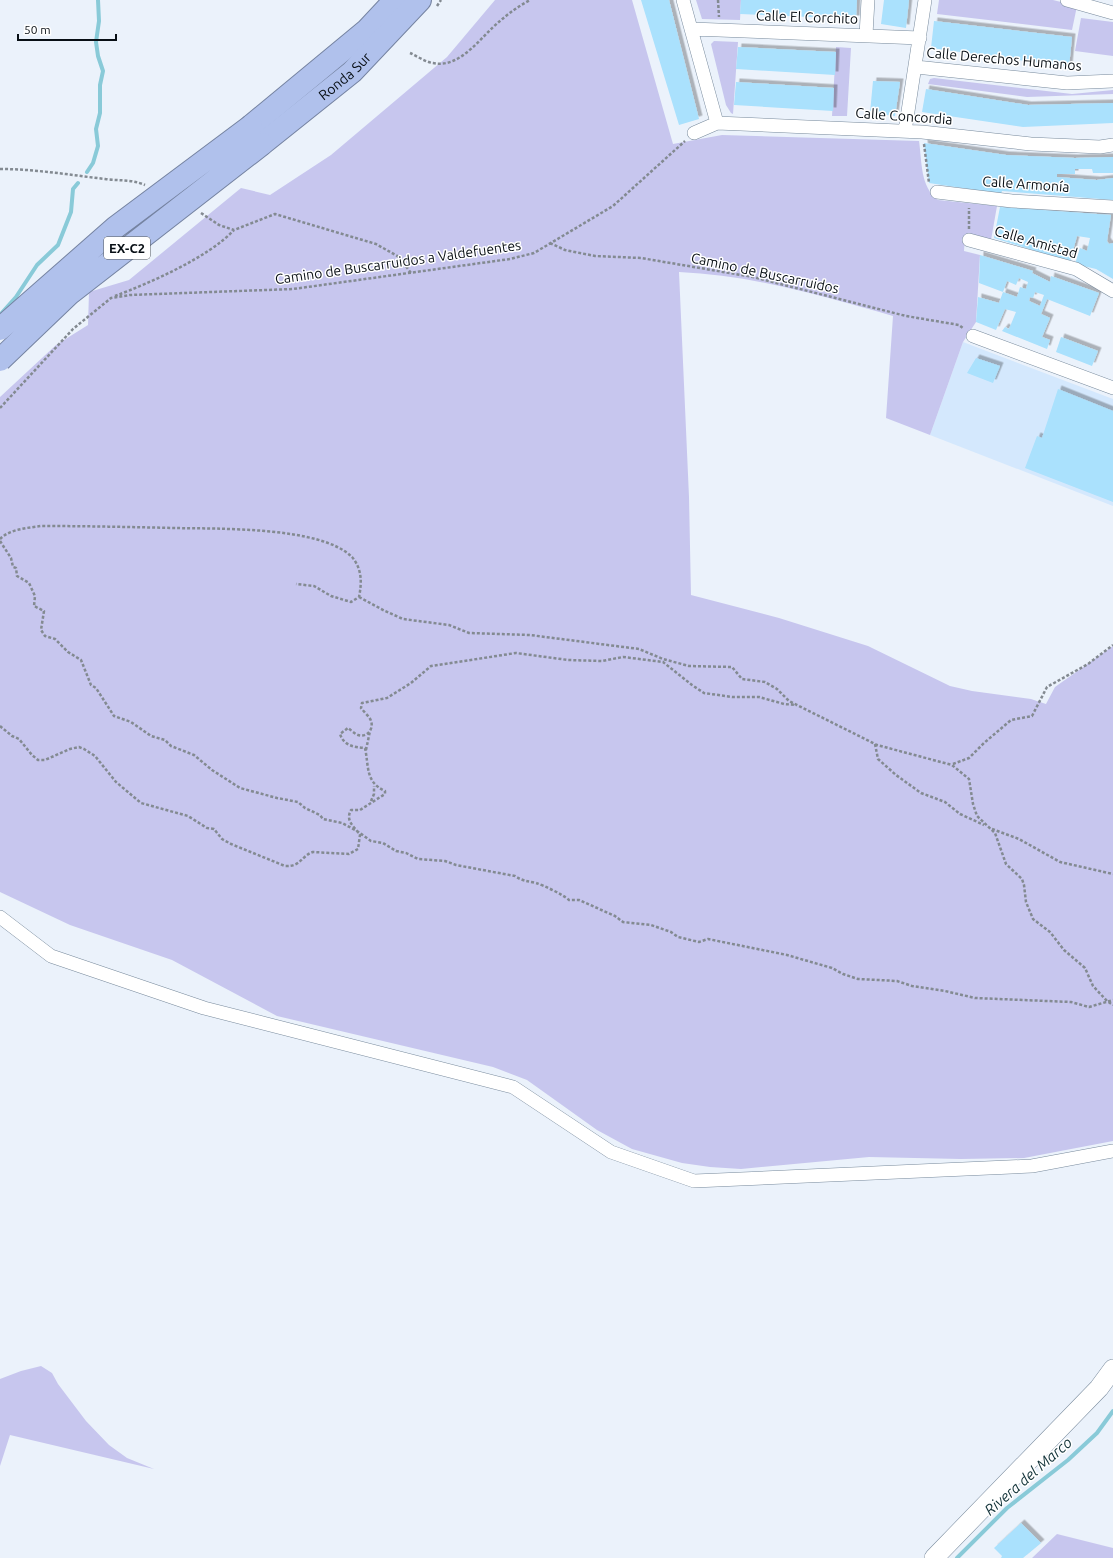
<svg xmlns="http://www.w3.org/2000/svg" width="1113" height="1558" font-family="Ubuntu,sans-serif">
  <defs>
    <filter id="shadow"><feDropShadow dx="3.5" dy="-3.5" stdDeviation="0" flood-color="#0004"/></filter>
  </defs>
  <rect width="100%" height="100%" fill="#ebf2fb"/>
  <path fill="#d4e8fd" d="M963,342L1113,399V506L930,435Z"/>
  <path fill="#c7c6ee" d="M495,0H632L673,144L722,135L919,141C922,161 920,187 938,200L997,206L991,240L965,236L964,251L980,255L976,322L963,342L930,435L886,418L893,316C823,296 752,275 679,272L689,497L691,595L779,618L868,646L950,686L972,691L1031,699L1046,704L1055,687L1113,646V1141L1024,1158L961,1159L869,1157L741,1169L710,1167L682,1163L632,1149L597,1130L527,1080L493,1067L277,1016L172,960L70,925L0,892V397L56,345L88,325L89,292L129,280L241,188L270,195L331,155L447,57Z
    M696,0H741L740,20L702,19Z
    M939,0H1053L1077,6L1072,30L937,14Z
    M1081,18L1113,22V56L1075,51Z
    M714,41L738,42L733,114L731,113L726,105L711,44Z
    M836,47L851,48L847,116H832Z
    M934,78L1072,94L1113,90V94L1027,97L928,84L930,79Z
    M41,1366L52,1373L58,1384L86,1421L109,1445L127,1458L154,1469L10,1435L0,1466V1379L21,1371Z
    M1057,1534L1113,1548V1558H1032Z"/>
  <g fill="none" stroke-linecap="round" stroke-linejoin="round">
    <path stroke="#89cad8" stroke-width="4" d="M87,172L93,163L98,146L96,129L100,113V85L103,71L98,56L96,42L99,21L98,0
      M0,315L16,297L37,265L58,245L71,212L73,189L78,183
      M957,1558L1007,1508L1068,1460L1097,1433L1113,1411"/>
  </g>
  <path fill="#aae1fd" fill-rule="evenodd" filter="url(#shadow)" d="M641,0H669L699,119L679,125Z
    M741,0H857L856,19L740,14Z
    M884,0H909L906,28L881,24Z
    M934,21L1072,37L1069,67L931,48Z
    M738,47L836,52L835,75L736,69Z
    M873,81L900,82L895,116L870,113Z
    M736,82L834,88L833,111L734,105Z
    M926,89L1028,105L1113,103V123L1023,127L922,112Z
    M924,143L1006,155L1075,158L1113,157V173H1093L1092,169H1075V174H1057V177L1097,180L1113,178V200L1002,191L1001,194L929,183Z
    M1000,207L1111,215L1107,241L1109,244L1113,243V279L1096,269L1075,264L1080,248L1087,251L1090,238L1077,236L1070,262L994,238Z
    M980,255L1033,271L1032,273L1050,282L1051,276L1099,293L1090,316L1047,299L1041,314L1050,318L1042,337L1050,340L1047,349L1002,331L1005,327L1009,329L1016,312L1005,309L996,330L976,322L978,297L999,303L1003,292L1017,297L1020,287L1026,289L1028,282L1019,278L1016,285L1007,281L1003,292L979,283ZM1035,292L1044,295L1040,306L1029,301L1030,297L1033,298Z
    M1061,337L1098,351L1092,366L1056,352Z
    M976,358L1000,366L993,383L967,373Z
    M1058,389L1113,411V502L1025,468L1037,436L1042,438Z
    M1021,1523L1041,1543L1023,1558H1001L1002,1556L994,1548Z"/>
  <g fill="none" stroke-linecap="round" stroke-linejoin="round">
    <g stroke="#788a9c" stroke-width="14">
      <path id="street" d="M683,0L717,123
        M1067,0L1113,13
        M692,29L920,38
        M866,35L868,0
        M916,67L1067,83L1113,81
        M905,131L925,0
        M694,133L717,123L922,132L1031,144L1100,147L1113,145
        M937,192L1012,201L1113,207
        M969,240L1076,269L1113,291
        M973,336L1113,388
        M0,917L51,956L204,1008L513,1087L611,1152L694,1181L1032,1166L1113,1151"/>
    </g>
    <g stroke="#788a9c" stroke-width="20">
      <path id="secondary" d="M934,1558L1099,1388L1113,1369"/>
    </g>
    <g stroke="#7583a1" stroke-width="24">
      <g id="highway">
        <path d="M251,126L367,30L395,0"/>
        <path id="s1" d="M262,144L352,72L420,0"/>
      </g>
    </g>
    <path stroke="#838a91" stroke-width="2.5" stroke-dasharray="3 2" stroke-linecap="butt" d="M718,0L719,17
      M437,6L441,0
      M410,53C417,56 425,62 433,63C461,69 481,36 500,21C509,13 519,6 530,0
      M924,144L929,183
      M0,169C36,169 70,175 105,179C119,181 131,179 145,185
      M201,213L219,225L234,230L275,214L376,244L399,257L411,273
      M969,229V208
      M550,243L565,250L595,256L641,258L753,277L906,316L959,325L964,329
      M115,296C150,283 209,257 234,230
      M0,408L73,329L111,298L130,295L293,289L510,259L534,253L613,206L685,141
      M0,539C10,529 27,528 41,526C86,526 130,527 175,528C217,529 321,526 352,557C362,569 362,582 359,597L351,602L331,596L314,586L296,584
      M0,541L11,558L13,567L16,568L17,576L29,583L35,596L34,606L44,611L41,630L45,636L55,639L68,652L81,660L91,685L96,688L114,716L131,722L151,736L165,740L171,746L194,755L212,770L240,788L277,798L298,802L305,808L320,815L323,819L342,823L357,831L371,841L383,843L396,851L406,853L418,859L445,861L456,865L515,876C522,881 528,881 536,883C545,886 562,894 569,900H579L615,916L623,922L651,925L671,932L678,937L699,942L708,939L787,955L832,968L843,974L858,979L897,981L912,986L945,991L975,998L1071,1002L1089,1007L1113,1000
      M359,597L385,611L403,619L449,625L469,633L530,635L639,649L663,659L689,666L732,667L742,679L765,682L777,689L789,701L877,745L952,765L969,779L973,804L977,816L995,833L1006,864L1022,879L1024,885L1026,902L1033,919L1050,932L1064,950L1085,968L1093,986L1107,1001L1113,1005
      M0,726L12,736L19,739L32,755L38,760H45L70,749L79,747L84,749L95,756L116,782L141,803L188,816L207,828L214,829L222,839L231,844L285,866C301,867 301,856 313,852L349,854L358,849L360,835C354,826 345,821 351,810H360L385,794V791C365,782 369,766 365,748C354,747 344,746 340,734L348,728C351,730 355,734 358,735C367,738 374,729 371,721C370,717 364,712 361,708L362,703L387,698L411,683L431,666L516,653L568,660L602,661L623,657L663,662L692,685L704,693L732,697H759L784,704L797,705
      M875,744L878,759L896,775L921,793L945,802L960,814L984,825
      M366,750L370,731
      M953,764L969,758L984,743L1011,720L1032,716L1047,687L1088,664L1113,645
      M371,801L374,794V786
      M992,829L1019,839L1060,862L1113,874"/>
    <use href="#street" stroke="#fff" stroke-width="13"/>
    <use href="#secondary" stroke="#fff" stroke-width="19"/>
    <use href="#highway" stroke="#b0c1ec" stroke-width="22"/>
    <g stroke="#7583a1" stroke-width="24" stroke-linecap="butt">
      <path id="highway-bridge" d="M0,329L116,227L251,126
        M0,360L69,294L262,144"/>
    </g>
    <use href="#highway-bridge" stroke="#b0c1ec" stroke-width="22"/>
  </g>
  <g text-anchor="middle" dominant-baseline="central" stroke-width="3" stroke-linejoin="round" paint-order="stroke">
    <rect fill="#fff" stroke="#52575b" stroke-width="1" x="104" y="237" width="46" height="22" rx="3"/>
    <g font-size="13" font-weight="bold" fill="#080f15">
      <text x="127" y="248">EX-C2</text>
    </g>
    <g font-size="14" fill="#080f15" stroke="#fff">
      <text transform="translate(807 17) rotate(2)">Calle El Corchito</text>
      <text transform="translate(1004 59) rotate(5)">Calle Derechos Humanos</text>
      <text stroke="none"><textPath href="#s1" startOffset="107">Ronda Sur</textPath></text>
      <text transform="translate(904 116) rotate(4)">Calle Concordia</text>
      <text transform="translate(1026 184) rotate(4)">Calle Armonía</text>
      <text transform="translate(1036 242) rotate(16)">Calle Amistad</text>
      <text transform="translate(398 262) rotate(-8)">Camino de Buscarruidos a Valdefuentes</text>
      <text transform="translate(765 273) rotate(12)">Camino de Buscarruidos</text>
    </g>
    <g font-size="15" font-style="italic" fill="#113238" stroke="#fff">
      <text transform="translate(1028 1476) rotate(-41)">Rivera del Marco</text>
    </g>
  </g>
  <path d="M18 34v6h98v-6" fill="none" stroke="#080f15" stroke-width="2"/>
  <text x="24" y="34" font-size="12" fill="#080f15" stroke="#ffffff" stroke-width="3" paint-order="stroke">50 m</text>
</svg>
